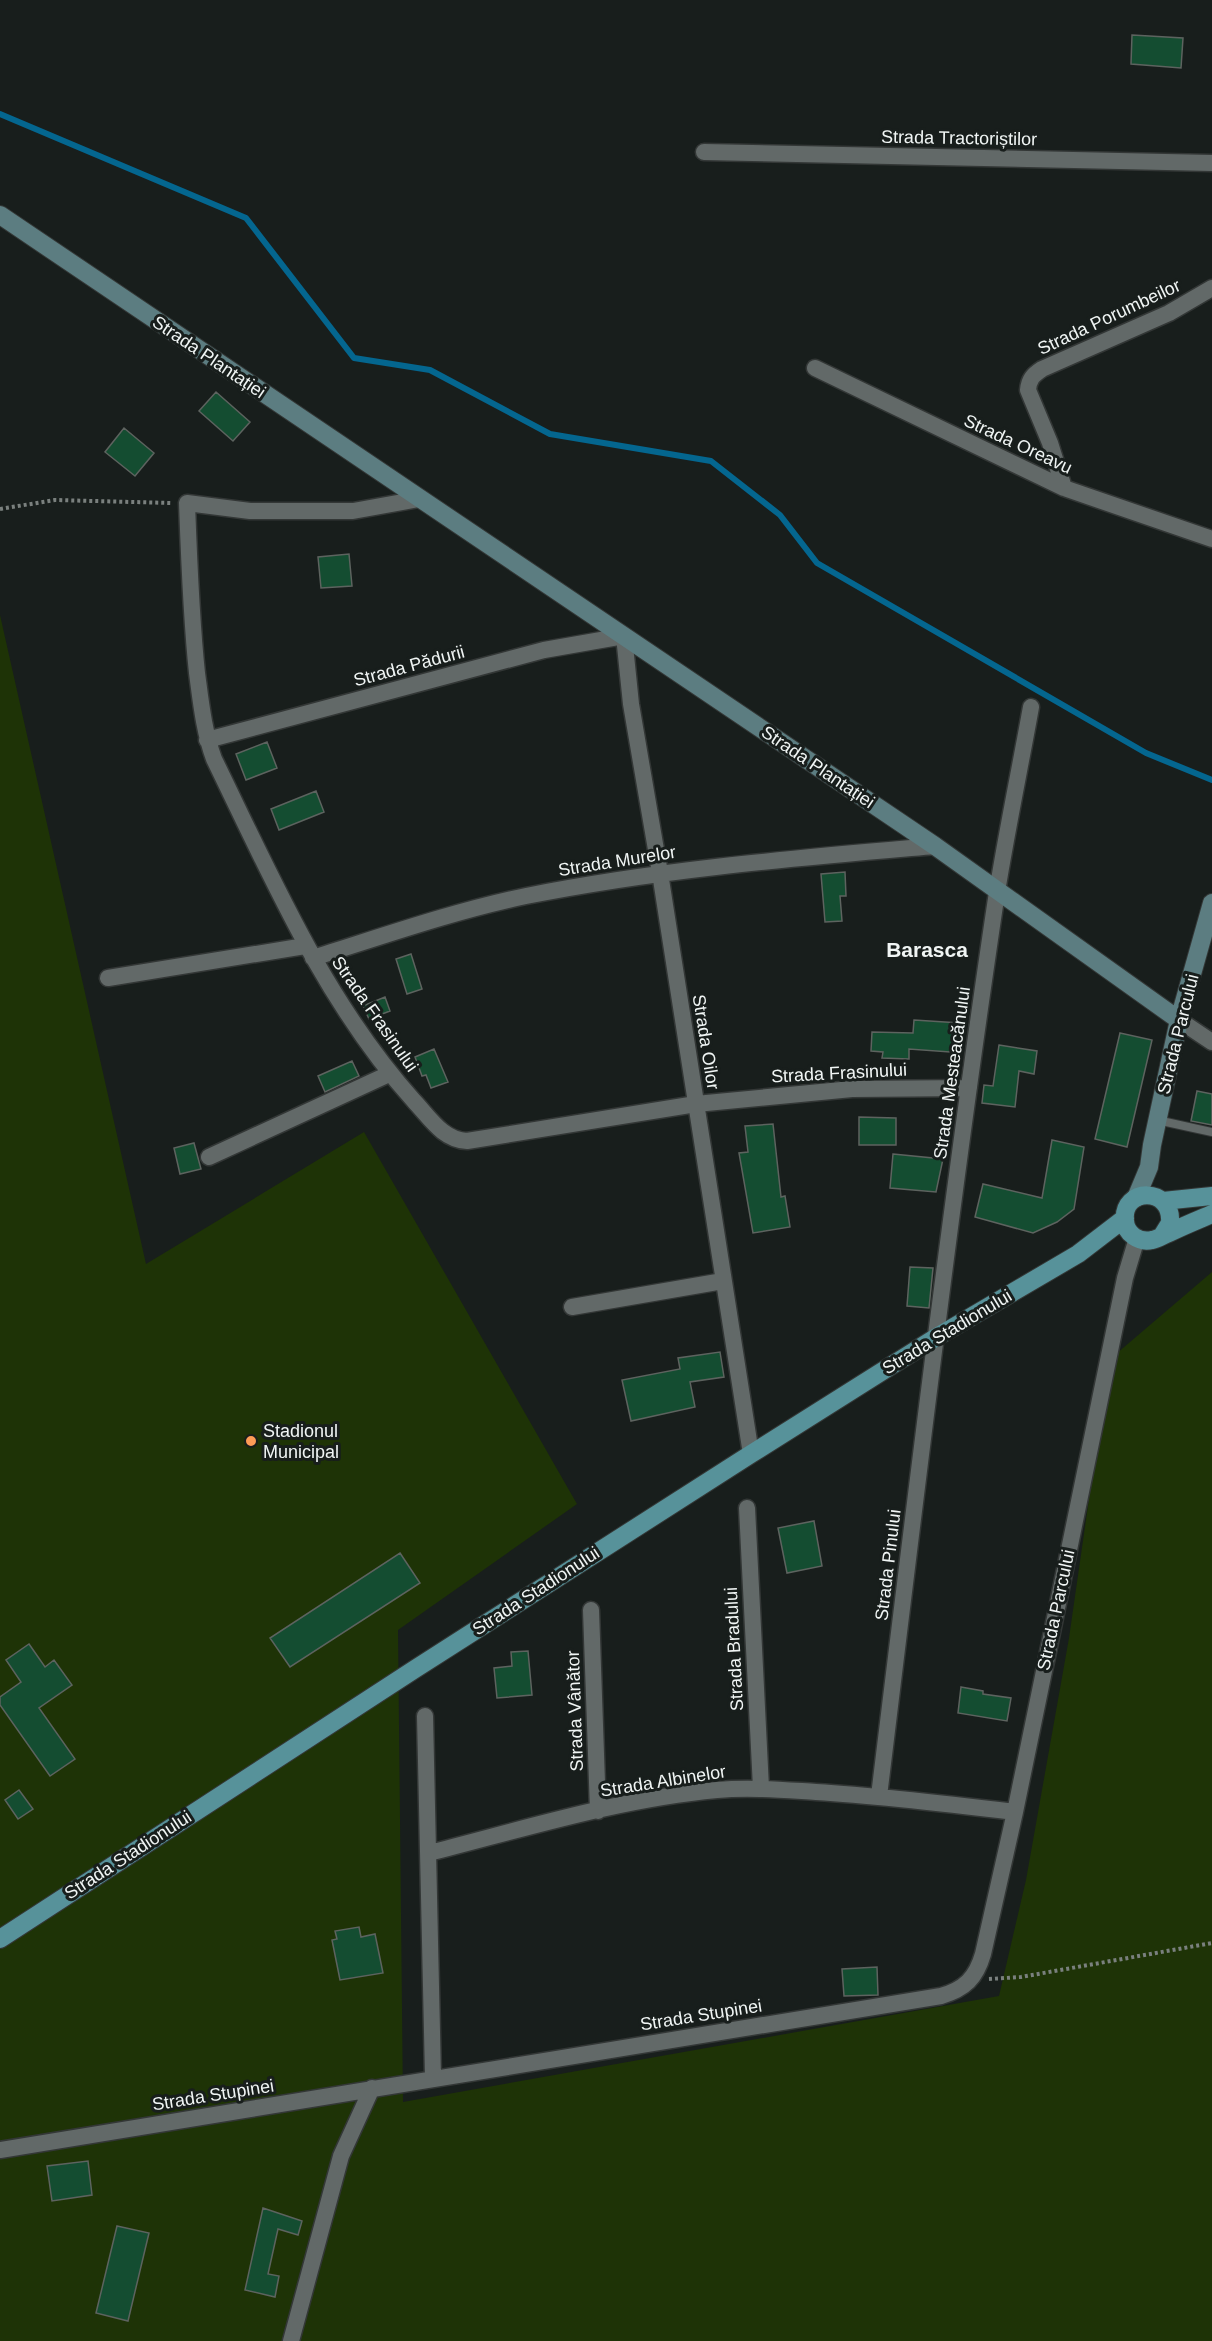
<svg xmlns="http://www.w3.org/2000/svg" width="1212" height="2341" font-family="Arial,sans-serif">
  <rect width="100%" height="100%" fill="#181e1c"/>
  <path fill="#1e3306" d="M0,615L146,1264L364,1132L577,1504L398,1630L403,2102L999,1996L1026,1880L1069,1638L1109,1360L1212,1272V2341H0Z"/>
  <g fill="none" stroke-linecap="round" stroke-linejoin="round">
    <path stroke="#04668f" stroke-width="6" d="M0,114L246,218L354,358L430,370L550,434L711,461L780,515L817,563L1146,753L1212,780"/>
  </g>
  <path fill="#144d31" stroke="#5d635f" stroke-width="1.5" d="M1132,35L1183,38L1181,68L1131,64Z
    M216,392L250,422L233,441L199,411Z
    M124,428L154,453L135,476L105,452Z
    M349,554L352,586L321,588L318,557Z
    M267,742L277,768L246,780L236,754Z
    M316,791L324,812L279,830L271,809Z
    M845,872L846,896H840L842,921L825,922L821,874Z
    M411,954L422,989L407,994L396,959Z
    M385,997L390,1011L369,1019L363,1006Z
    M914,1020L960,1023L958,1045H951L950,1052L909,1049V1059L882,1058L883,1052L871,1051L872,1032L913,1033Z
    M1120,1033L1152,1040L1127,1147L1095,1139Z
    M999,1045L1037,1051L1034,1074L1019,1071L1015,1107L982,1103L984,1085L993,1086Z
    M434,1049L448,1082L431,1088L426,1075L422,1076L415,1057Z
    M352,1061L359,1076L325,1092L318,1076Z
    M1197,1091L1212,1094V1125L1191,1121Z
    M859,1117L896,1118V1145H859Z
    M773,1124L781,1197L785,1196L790,1227L753,1233L739,1153L748,1152L745,1126Z
    M1052,1140L1084,1147L1074,1209L1057,1222L1033,1233L975,1217L983,1184L1042,1198Z
    M194,1143L201,1169L180,1174L174,1148Z
    M893,1154L943,1159L936,1192L890,1188Z
    M910,1267L933,1268L929,1308L907,1306Z
    M720,1352L724,1377L690,1382L695,1407L631,1421L622,1380L680,1369L678,1358Z
    M814,1521L822,1566L787,1573L778,1528Z
    M400,1553L420,1583L290,1667L270,1638Z
    M29,1644L45,1667L54,1660L72,1685L39,1708L75,1759L50,1776L0,1705V1697L21,1682L6,1660Z
    M528,1651L532,1695L497,1698L494,1668L512,1666L511,1652Z
    M961,1687L983,1691V1694L1011,1698L1007,1721L958,1713Z
    M19,1790L33,1809L18,1819L5,1800Z
    M359,1927L361,1937L375,1934L383,1973L340,1980L332,1940L337,1939L335,1931Z
    M877,1967L878,1995L844,1996L842,1969Z
    M88,2161L92,2195L52,2201L47,2166Z
    M263,2208L302,2221L298,2235L278,2229L268,2274L279,2276L275,2297L245,2290Z
    M117,2226L149,2233L128,2321L96,2313Z"/>
  <g fill="none" stroke-linecap="round" stroke-linejoin="round">
    <g stroke="#333736" stroke-width="10">
      <path id="lane" d="M1157,1120L1212,1132"/>
    </g>
    <g stroke="#333736" stroke-width="19">
      <path id="street" d="M704,152L1212,163
        M815,368L1064,488L1212,539
        M1064,488L1050,443L1028,390C1029,379 1033,375 1042,369L1169,313L1212,288
        M419,499L353,511H250L187,503C189,560 191,617 197,673C201,703 204,732 214,759C272,878 325,1002 414,1101C430,1118 443,1140 467,1141L696,1104L852,1089L969,1088
        M207,740L544,650L624,636L631,704L660,873L751,1454
        M313,958C383,936 454,911 526,896C661,869 798,858 935,846
        M108,978L305,946
        M1179,1020L1212,1042
        M209,1157L389,1074
        M572,1307L723,1281
        M747,1508L761,1788
        M591,1610L598,1811
        M425,1716L433,2077
        M879,1796C916,1494 952,1192 997,892C1007,830 1020,768 1031,707
        M429,1853C524,1829 619,1799 717,1790C750,1787 783,1790 816,1792C883,1796 949,1804 1015,1812
        M0,2150L941,1996C965,1989 976,1978 983,1954L1015,1812L1125,1278L1137,1238
        M291,2341L341,2156L372,2088"/>
    </g>
    <g stroke="#333736" stroke-width="20">
      <path id="secondary" d="M0,215L935,846L1179,1020
        M1136,1198L1149,1167L1152,1145L1179,1020L1212,903"/>
    </g>
    <g stroke="#333736" stroke-width="20">
      <path id="primary" d="M1163,1201L1212,1196
        M1162,1236L1170,1223C1173,1186 1121,1187 1125,1221C1126,1234 1139,1243 1152,1240C1158,1239 1163,1235 1169,1233C1183,1226 1198,1220 1212,1214
        M0,1939L415,1669L751,1454L935,1338L1078,1254L1125,1218"/>
    </g>
    <path stroke="#7a807e" stroke-width="4" stroke-dasharray="3 3" stroke-linecap="butt" d="M0,509L55,500L172,503
      M989,1979L1021,1977L1212,1943"/>
    <use href="#lane" stroke="#626968" stroke-width="8"/>
    <use href="#street" stroke="#626968" stroke-width="16"/>
    <use href="#secondary" stroke="#5c7d81" stroke-width="18"/>
    <use href="#primary" stroke="#57929a" stroke-width="18"/>
  </g>
  <circle fill="#fd9c56" stroke="#181e1c" stroke-width="2" cx="251" cy="1441" r="6"/>
  <g text-anchor="middle" dominant-baseline="central" stroke-width="6" stroke-linejoin="round" paint-order="stroke">
    <g font-size="18" fill="#f0f5f4" stroke="#181e1c">
      <text transform="translate(959 138) rotate(1)">Strada Tractoriștilor</text>
      <text transform="translate(1109 317) rotate(-25)">Strada Porumbeilor</text>
      <text transform="translate(209 357) rotate(34)">Strada Plantației</text>
      <text transform="translate(1018 444) rotate(25)">Strada Oreavu</text>
      <text transform="translate(409 666) rotate(-15)">Strada Pădurii</text>
      <text transform="translate(818 767) rotate(34)">Strada Plantației</text>
      <text transform="translate(617 861) rotate(-9)">Strada Murelor</text>
      <text transform="translate(375 1014) rotate(55)">Strada Frasinului</text>
      <text transform="translate(1178 1034) rotate(-76)">Strada Parcului</text>
      <text transform="translate(706 1042) rotate(81)">Strada Oilor</text>
      <text transform="translate(839 1073) rotate(-3)">Strada Frasinului</text>
      <text transform="translate(952 1073) rotate(-82)">Strada Mesteacănului</text>
      <text transform="translate(947 1332) rotate(-31)">Strada Stadionului</text>
      <text transform="translate(888 1565) rotate(-83)">Strada Pinului</text>
      <text transform="translate(536 1591) rotate(-33)">Strada Stadionului</text>
      <text transform="translate(1056 1610) rotate(-78)">Strada Parcului</text>
      <text transform="translate(734 1649) rotate(-93)">Strada Bradului</text>
      <text transform="translate(575 1711) rotate(-92)">Strada Vânător</text>
      <text transform="translate(663 1781) rotate(-9)">Strada Albinelor</text>
      <text transform="translate(128 1855) rotate(-33)">Strada Stadionului</text>
      <text transform="translate(701 2015) rotate(-9)">Strada Stupinei</text>
      <text transform="translate(213 2095) rotate(-9)">Strada Stupinei</text>
    </g>
    <g font-size="18" fill="#f0f5f4" stroke="#181e1c" text-anchor="start">
      <text x="263" y="1431">Stadionul<tspan x="263" dy="21">Municipal</tspan></text>
    </g>
    <g font-size="21" font-weight="bold" fill="#f0f5f4" stroke="#181e1c">
      <text x="927" y="949">Barasca</text>
    </g>
  </g>
</svg>
